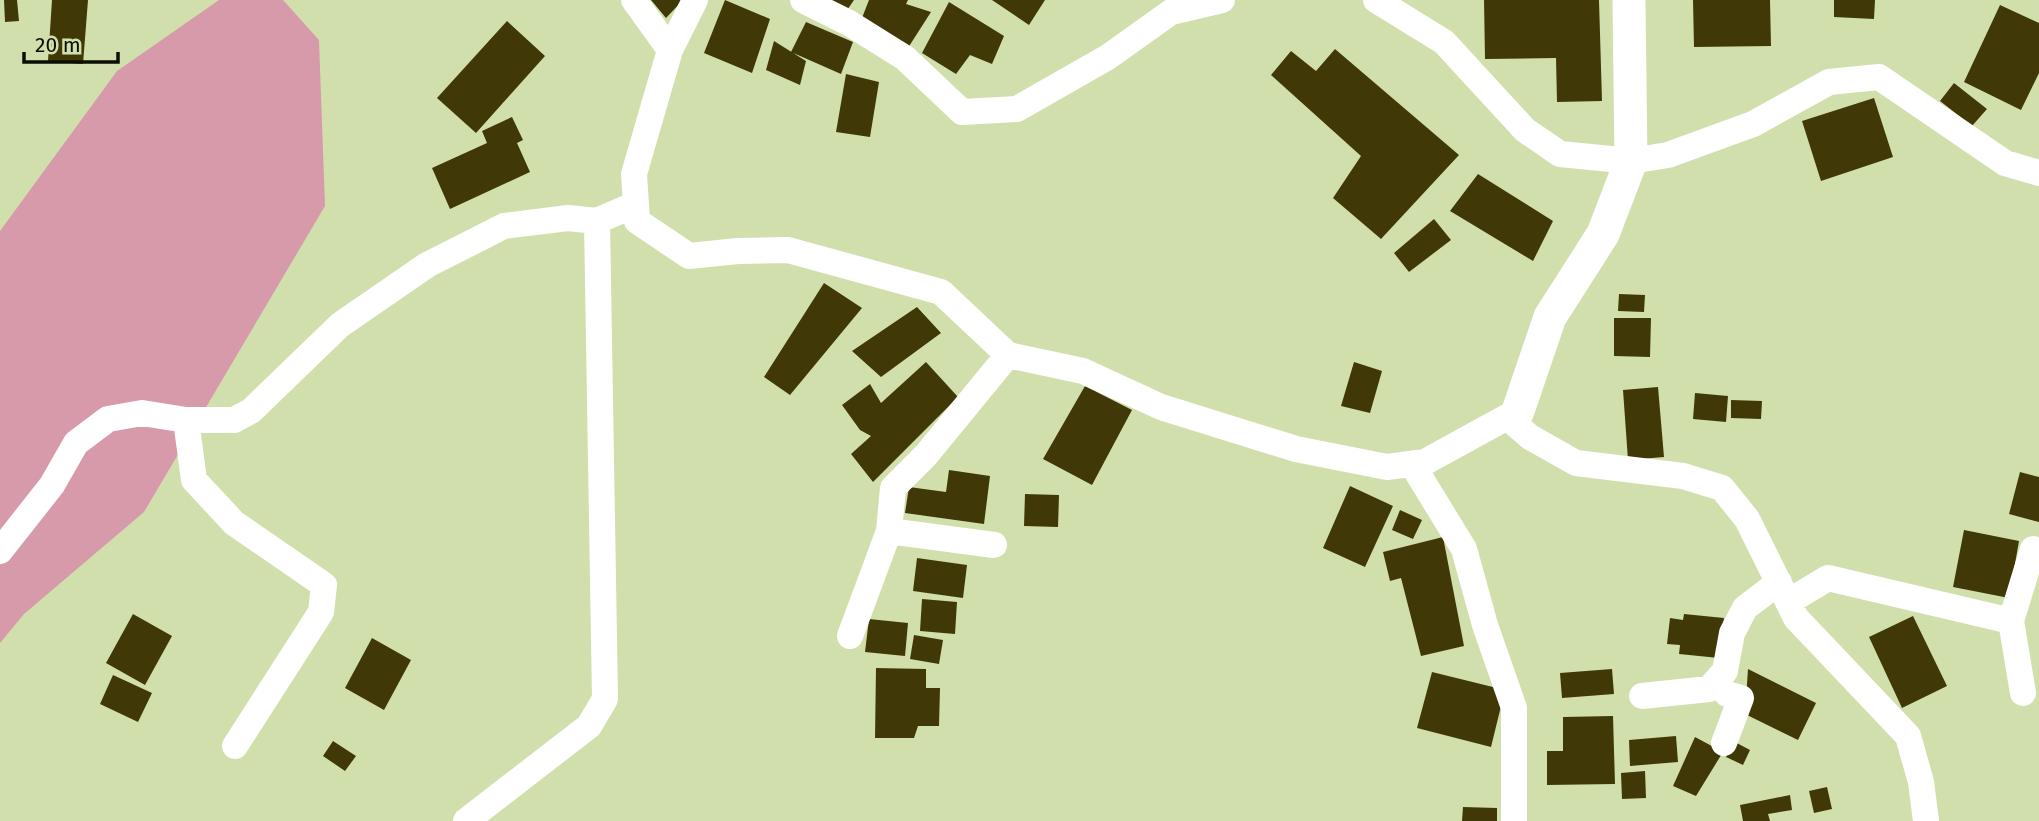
<svg xmlns="http://www.w3.org/2000/svg" width="2039" height="821" font-family="'Fira Sans',sans-serif">
  <rect width="100%" height="100%" fill="#d1dfad"/>
  <path fill="#d79aab" d="M219,0H283L319,40L325,206L144,512L24,614L0,643V231L117,71Z"/>
  <path fill="#403907" d="M4,0H17L19,21L5,22Z
    M52,0H88L83,64L48,61Z
    M651,0H683L666,18Z
    M725,0L770,19L752,73L704,53Z
    M801,0H854L841,19Z
    M869,0H908L906,4L931,12L906,51L860,23Z
    M992,0H1045L1029,25Z
    M1484,0H1599L1602,101L1557,102L1556,58L1485,59Z
    M1693,0H1770L1771,46L1694,47Z
    M1834,0H1875L1874,19L1834,17Z
    M949,2L1004,36L992,64L970,55L956,74L922,53Z
    M2000,5L2039,23V73L2021,110L1964,82Z
    M507,21L545,56L476,133L437,98Z
    M806,22L853,42L841,74L791,52Z
    M774,41L806,61L800,85L766,70Z
    M1335,49L1459,155L1381,239L1333,198L1361,156L1271,75L1291,51L1316,71Z
    M846,74L879,82L870,137L836,132Z
    M1954,83L1987,109L1972,126L1940,101Z
    M1874,98L1893,157L1821,181L1802,121Z
    M512,117L523,140L517,143L530,172L450,209L432,168L487,143L482,131Z
    M1478,174L1553,221L1533,261L1450,211Z
    M1434,219L1451,240L1409,272L1394,253Z
    M824,283L862,308L790,395L764,377Z
    M1619,294L1645,295L1644,312L1618,311Z
    M917,307L941,333L881,377L852,351Z
    M1614,318H1651L1650,357L1614,356Z
    M926,362L958,397L873,482L851,454L871,436L860,430L842,405L870,384L881,403Z
    M1354,362L1382,371L1370,413L1341,406Z
    M1085,386L1132,410L1092,485L1043,459Z
    M1658,387L1664,457L1628,460L1623,390Z
    M1695,393L1728,396L1726,422L1693,419Z
    M1731,400L1762,401L1761,419L1731,418Z
    M949,470L990,476L984,524L905,513L909,487L946,492Z
    M2020,472L2039,477V522L2009,514Z
    M1350,486L1393,506L1365,567L1323,548Z
    M1025,494L1059,495L1058,527L1024,526Z
    M1400,510L1422,520L1413,539L1392,530Z
    M1964,530L2019,541L2009,598L1953,587Z
    M1443,537L1464,646L1421,656L1401,578L1390,581L1383,552Z
    M917,558L967,565L963,598L913,591Z
    M922,599L957,602L955,634L920,631Z
    M133,614L172,636L145,685L106,663Z
    M1684,614L1724,618L1719,658L1679,654L1680,645L1667,644L1670,618L1683,620Z
    M1913,616L1947,686L1902,708L1869,637Z
    M869,619L908,623L905,656L865,652Z
    M914,635L943,640L939,664L910,659Z
    M372,638L411,660L384,710L345,688Z
    M876,668L926,669V688H940L939,726H918L914,738H875Z
    M1612,669L1614,694L1562,698L1560,673Z
    M1748,669L1816,703L1798,740L1745,714Z
    M1432,672L1505,690L1491,747L1417,728Z
    M113,675L152,693L138,722L100,704Z
    M1613,716L1615,784L1547,785V751H1563V717Z
    M1676,736L1678,762L1630,766L1629,740Z
    M1695,737L1723,752L1696,796L1673,786Z
    M333,741L356,756L345,771L323,756Z
    M1733,741L1750,750L1743,765L1726,757Z
    M1645,771L1646,798L1622,799L1621,773Z
    M1827,787L1832,809L1814,813L1809,791Z
    M1790,795L1792,810L1768,814L1770,821H1743L1740,805Z
    M1463,807L1497,808V821H1462Z"/>
  <g fill="none" stroke-linecap="round" stroke-linejoin="round">
    <path stroke="#fff" stroke-width="26" d="M634,0L670,50
      M695,0L670,50L634,174L637,221L689,256L738,251L788,250L941,292L1008,355L1083,371L1161,407L1296,449L1387,467L1425,462L1518,411
      M803,0L849,23L905,58L962,112L1017,109L1108,57L1171,12L1222,0
      M1376,0L1444,42L1525,130L1560,154L1631,161L1668,155L1753,124L1829,82L1879,77L2005,163L2039,173
      M1518,411L1516,425L1530,437L1576,463L1683,476L1722,488L1747,519L1796,618L1908,736L1921,782L1926,821
      M1412,464L1464,549L1485,625L1514,708V821
      M889,531L994,545
      M0,551L52,485L76,443L108,419L142,413L186,420
      M1788,602L1828,578L2011,621L2023,693
      M2011,621L2033,549
      M850,636L889,531L893,488L926,455L1008,355
      M1642,696L1709,689L1725,671L1732,633L1745,608L1779,582
      M1724,743L1741,698L1727,694
      M235,746L321,612L324,585L234,523L194,480L186,420H234L251,411L340,325L427,265L504,226L568,218L597,221
      M466,821L589,726L605,699L597,221L636,204"/>
    <path stroke="#fff" stroke-width="33" d="M1518,411L1550,317L1603,234L1631,161L1629,0"/>
  </g>
  <path d="M24 52v10h94v-10" fill="none" stroke="#0b0f01" stroke-width="3.5"/>
  <text x="35" y="52" font-size="21" fill="#0b0f01" stroke="#d1dfad" stroke-width="5" paint-order="stroke">20 m</text>
</svg>
